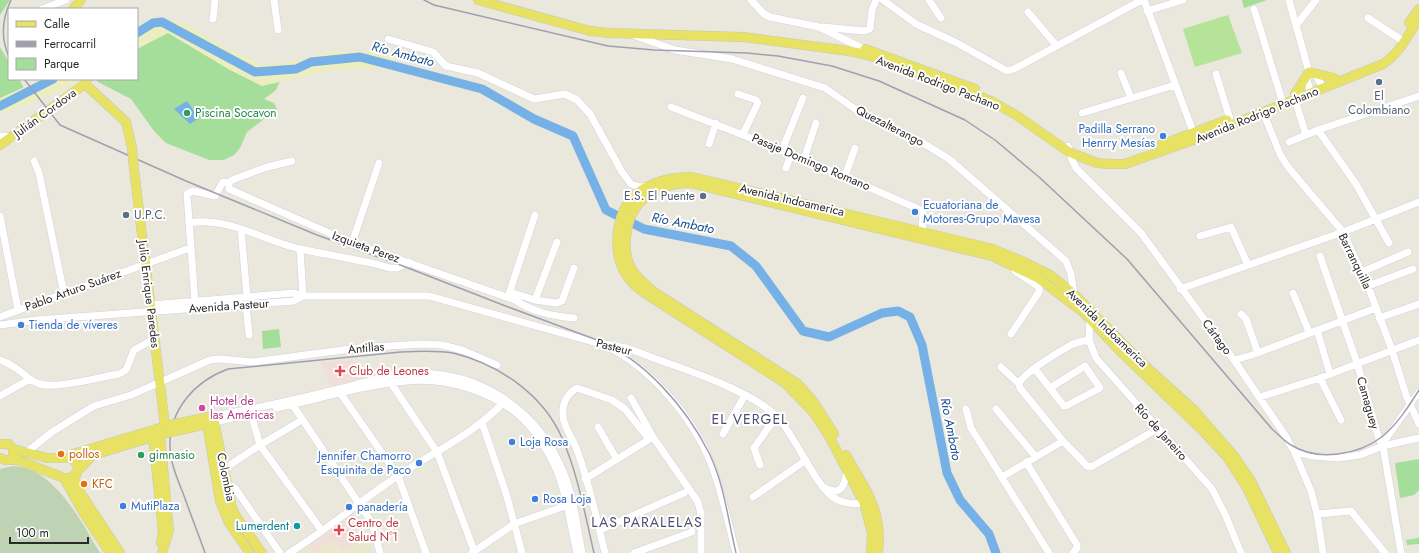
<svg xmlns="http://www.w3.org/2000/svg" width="1419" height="553" font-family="Jost,sans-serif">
  <rect width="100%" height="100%" fill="#eae7dc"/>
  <path fill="#ebe7cc" d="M334,538L342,550L355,541L359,545L369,539L373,553H297L309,545L314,551Z"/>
  <path fill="#f1ddd9" d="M353,361L359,380L330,387L322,362Z
    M343,523L355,541L342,550L334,539L314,552L309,545Z"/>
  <path fill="#a5de9b" d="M0,0H10L0,15Z
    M1242,0H1267L1244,8Z
    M154,26L283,75L276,90L264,99L274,103L277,109L247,132L240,148L234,155L224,160H209L166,143L154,131L131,99L98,82L96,79H137V37Z
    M0,47L9,62V79H19L25,90L0,103Z
    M279,329L281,347L263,349L262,331Z
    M1419,459V490L1414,495L1400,498L1395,463Z
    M1419,538V544L1407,545L1406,540Z"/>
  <path fill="#eceec0" d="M155,18L185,23L223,47L264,65L299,61L329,51L366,52L398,57L382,68L337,69L262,86L230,70L168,33L137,49V27Z
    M42,79H82L53,94L0,114V98Z"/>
  <path fill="#bdd3b4" d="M13,466C55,468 81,522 100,553H0V469Z"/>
  <path fill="#b5e498" d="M1228,15L1242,53L1195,67L1183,29Z"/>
  <path fill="#75b1e6" d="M187,101L199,118L190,124L174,109Z"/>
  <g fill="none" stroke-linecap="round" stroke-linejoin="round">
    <path stroke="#75b1e6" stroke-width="9" d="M137,33L153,23L162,22L255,72L296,69L311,62L360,57L482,89L534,119L573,136L606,210L644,229L731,246L756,266L803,331L829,337L882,313L898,311L910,317L922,345L947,473L960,500L989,534L996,553
      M0,106L53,79"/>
    <g stroke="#d1d1e1" stroke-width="8">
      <path id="minor" d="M274,0L278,30
        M751,0L764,14L770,17L819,27L864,49
        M883,0L916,24L957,43L1007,71L1014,69L1142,0
        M929,0L941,18
        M1144,0L1195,137
        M1289,0L1309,72
        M42,9L66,0
        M1254,9L1282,100
        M1147,11L1183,0
        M1028,12L1056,45
        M1368,18L1400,39
        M213,19L215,0
        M1297,24L1316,0
        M823,27L864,31L870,29L872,10L876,0
        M630,34L675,50L732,59L825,88L855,109L923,143L949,159L1066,261L1071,274L1074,294
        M388,39L433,52L446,66L478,73L534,99L565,94L577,100L590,114L622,172L631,184L640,187L647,186
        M1121,73L1131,98
        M1216,74L1230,119
        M1311,93L1307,80L1309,72L1316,75L1323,88
        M738,94L756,100L758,103L743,134
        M1295,100L1306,135
        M671,107L804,159L923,211L922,235
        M1263,112L1280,154L1288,167L1343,232L1368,286L1392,350L1406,395L1419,424
        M1082,113L1175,85
        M1318,130L1356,184L1389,243
        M0,136L13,137
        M1289,142L1318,130L1419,96
        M709,144L716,123
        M1068,146L1072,160L1076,168L1141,233L1234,360L1287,438L1289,443L1294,451L1311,491L1317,514L1323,553
        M782,150L803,98
        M804,159L816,123
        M34,161L39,173L64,294
        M292,161L267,167L232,180L229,183V189L352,243L515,300C533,312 552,316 574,318
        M786,168L791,154
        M845,176L855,148
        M0,216L18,310
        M189,223C227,216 264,241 301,249C330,256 361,259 390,268H398L409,262
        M241,229L247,297
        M1200,236L1231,227L1248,265
        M352,243L379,163
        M300,249L303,296
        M1320,256L1357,363L1379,439L1383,446L1401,553
        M1362,272L1408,252
        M1368,286L1413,269
        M1180,289L1343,232L1419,202
        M510,292L535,300L557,242
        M1293,293L1309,332
        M509,294L535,215
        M535,300L556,303L562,301L574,268
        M195,302L187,194L193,191L215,196L223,182L229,183
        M151,305L294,293L303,296H429L597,343C605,344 614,345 621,347C633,349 645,355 656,359C690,371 754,392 778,418C796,437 817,490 836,499C845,504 859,505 868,502
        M246,305L249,335
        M1241,314L1246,319L1258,353
        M0,317L190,248
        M1090,317L1089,340L1096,358L1212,489L1225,514L1241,553
        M1379,318L1419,304
        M0,325L37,320L294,301L303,296
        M1317,330L1330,374
        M1011,334L1039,292V287L1015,271
        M608,347C651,369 692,416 710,461C722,491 728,523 736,553
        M0,360C5,362 10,364 14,367C23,372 29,381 40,384C57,389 100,377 119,374L126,370L134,350L154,339
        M1234,360L1252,355L1376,308
        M1001,367L1019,384L1020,388L1063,441L1087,466L1091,467L1157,429
        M1035,369L1064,406H1066L1100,388L1085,366L1050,388
        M1320,378L1341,420
        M389,380L437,452L475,553
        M1019,384C1023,373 1060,351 1071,345C1077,342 1083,341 1089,340
        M341,394L398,476L426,553
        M0,396L30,379
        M1260,397L1320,378L1419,340
        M631,398L653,437L698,502L701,514V553
        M290,401L372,523L380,553
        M276,408C319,399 363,385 407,381C446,377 493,391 522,418C534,429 544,445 552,460C566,486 570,524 577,553
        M966,409L971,428L1049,553
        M996,409L1035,456
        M251,414L260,445L322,531
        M213,416C257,409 300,398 343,388C363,383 384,375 405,374C476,368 538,408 564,474C574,498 577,527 582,553
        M215,422L241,416
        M482,423L506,493L522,553
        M598,427L616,458
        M723,434L745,395
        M1383,446L1385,440L1419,392
        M1294,451L1313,456L1338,458L1360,455L1383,446L1419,438
        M27,452L52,432L94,406L131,395L210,360L220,359L253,362L358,348L422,344L442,345L462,350L497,365
        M1026,462L1077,545V548L1073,553
        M760,465L754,448L777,416
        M224,469L260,445L302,420
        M1002,477L1063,441
        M585,479L653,437
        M226,483L235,488L280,553
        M825,488C842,497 845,484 847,470
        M753,497L806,460
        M1317,514L1351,511L1385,553
        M600,530L684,493
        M289,553C327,530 361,500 398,476C435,451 474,434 505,401
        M472,553L514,524L571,504
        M605,553C597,519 589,483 577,450C573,439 564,428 563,416C562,404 567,394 577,388L612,400L625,409L649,439
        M634,553L692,532"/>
    </g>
    <g stroke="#c7c7c7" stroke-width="10">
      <path id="major" d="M478,0L590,31L609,33L743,37L849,51L868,55L991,101L1016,115L1069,152L1097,163L1110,164H1125L1196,139L1383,64C1400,53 1408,35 1419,18
        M73,9L81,0
        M1409,23L1419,9
        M865,49L975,89
        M85,84L126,122L132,148
        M1295,94L1309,72L1334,78
        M0,145L85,84L88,79
        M1161,145L1227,120
        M134,169L165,426
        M206,418L220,501L229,523L250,553
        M190,421L213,416L232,508L237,518L262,553
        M189,428L211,423
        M834,434L813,401L798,384L654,292C646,285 638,279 633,271C626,261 625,250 626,238C629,201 654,184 690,183L992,256L1038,278L1083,312L1123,354L1204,432L1228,458L1247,488L1278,553
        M160,435L169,531L162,553
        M153,437L163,532L161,543
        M0,444H9L13,449V454
        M13,449L47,458H71L78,465L77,474
        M846,455C866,491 883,510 878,553
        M0,458L5,460H18L64,478H71L93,455L166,433
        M68,458L73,454L170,425
        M74,476L78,489L120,553
        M64,478L83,512L110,553
        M871,553L872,533L864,503L829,436L814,413L785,383L649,296C639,290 631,283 625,273C611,250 616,207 640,191C656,180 673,177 692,177L993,249L1022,261L1050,275L1074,294L1142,363L1194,410L1234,456L1251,481L1286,553"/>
    </g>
    <use href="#minor" stroke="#fff" stroke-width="7"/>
    <use href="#major" stroke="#e7e264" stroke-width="9"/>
    <path stroke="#a09fb2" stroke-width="1.5" d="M424,0L434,5L608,46L654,50L747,53L778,56L832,66L879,81L965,120L995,140L1039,177L1127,259L1272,429C1278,434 1284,441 1291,445C1318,462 1359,455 1383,436C1398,423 1409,406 1419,390
      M9,57C0,37 2,19 11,0
      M24,79L60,125L186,181L317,235L403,266L503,305L597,340C644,359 686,407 709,453C724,483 728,520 736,553
      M205,553C198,533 190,513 183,493C177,478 170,462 170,446C169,410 195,381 228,369L401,352C418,351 436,350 453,353C498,364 543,394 562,438C578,474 585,515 594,553"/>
    <g stroke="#d1d1e1" stroke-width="8" stroke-linecap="butt">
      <path id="minor-bridge" d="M579,502L588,500"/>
    </g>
    <g stroke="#c7c7c7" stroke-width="10" stroke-linecap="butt">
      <path id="major-bridge" d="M132,148L134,169
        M170,425L190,421
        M166,433L189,428"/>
    </g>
    <use href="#minor-bridge" stroke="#fff" stroke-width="7"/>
    <use href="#major-bridge" stroke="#e7e264" stroke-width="9"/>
  </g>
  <g fill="#5c6f8a" stroke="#fff" stroke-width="1.5">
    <circle cx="1379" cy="82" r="4"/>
    <circle cx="703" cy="196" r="4"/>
    <circle cx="126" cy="215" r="4"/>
  </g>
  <g fill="#2e9e5b" stroke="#fff" stroke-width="1.5">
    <circle cx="187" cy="113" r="4"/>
    <circle cx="141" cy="455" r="4"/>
  </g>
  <g fill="#3f7fe0" stroke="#fff" stroke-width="1.5">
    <circle cx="1163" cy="136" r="4"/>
    <circle cx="915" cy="212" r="4"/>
    <circle cx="21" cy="325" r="4"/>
    <circle cx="512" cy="442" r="4"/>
    <circle cx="419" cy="463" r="4"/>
    <circle cx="535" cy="499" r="4"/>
    <circle cx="123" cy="506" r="4"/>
    <circle cx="349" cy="507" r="4"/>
  </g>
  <g fill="#e0444e" stroke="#fff" stroke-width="1.5">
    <path d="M338 365h4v4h4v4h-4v4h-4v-4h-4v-4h4z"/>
    <path d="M337 524h4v4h4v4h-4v4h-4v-4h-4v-4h4z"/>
  </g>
  <circle fill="#d1479c" stroke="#fff" stroke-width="1.5" cx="202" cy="408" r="4"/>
  <g fill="#e8710a" stroke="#fff" stroke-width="1.5">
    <circle cx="61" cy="454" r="4"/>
    <circle cx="84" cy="484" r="4"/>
  </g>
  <circle fill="#0f9aa8" stroke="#fff" stroke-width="1.5" cx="297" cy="526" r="4"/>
  <g text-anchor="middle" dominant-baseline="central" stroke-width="4" stroke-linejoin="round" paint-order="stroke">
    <g font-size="12" fill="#292929" stroke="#fff">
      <text transform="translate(938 83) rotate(21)">Avenida Rodrigo Pachano</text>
      <text transform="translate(45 113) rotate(-36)">Julián Cordova</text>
      <text transform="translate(1257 115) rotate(-22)">Avenida Rodrigo Pachano</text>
      <text transform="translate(890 126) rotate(27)">Quezalterango</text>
      <text transform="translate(811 162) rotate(23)">Pasaje Domingo Romano</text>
      <text transform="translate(792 200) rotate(13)">Avenida Indoamerica</text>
      <text transform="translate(366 247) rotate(20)">Izquieta Perez</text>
      <text transform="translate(1355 261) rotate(64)">Barranquilla</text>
      <text transform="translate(73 290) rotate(-20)">Pablo Arturo Suárez</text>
      <text transform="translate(149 294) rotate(83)">Julio Enrique Paredes</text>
      <text transform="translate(229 306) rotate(-4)">Avenida Pasteur</text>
      <text transform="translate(1107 328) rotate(44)">Avenida Indoamerica</text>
      <text transform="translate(1217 337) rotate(53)">Cártago</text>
      <text transform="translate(614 347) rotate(14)">Pasteur</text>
      <text transform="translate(366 348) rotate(-5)">Antillas</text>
      <text transform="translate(1368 403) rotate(74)">Camaguey</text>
      <text transform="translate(1161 432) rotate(48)">Río de Janeiro</text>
      <text transform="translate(226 477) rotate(78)">Colombia</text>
    </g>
    <g font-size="12" fill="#4e5e75" stroke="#fff">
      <text x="1379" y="96">El<tspan x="1379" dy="14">Colombiano</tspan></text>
      <text x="695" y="196" text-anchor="end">E.S. El Puente</text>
      <text x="134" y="215" text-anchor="start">U.P.C.</text>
    </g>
    <g font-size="12" fill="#27864d" stroke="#fff" text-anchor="start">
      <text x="195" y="113">Piscina Socavon</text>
      <text x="149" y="455">gimnasio</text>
    </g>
    <g font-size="12" fill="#366cbe" stroke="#fff" text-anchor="start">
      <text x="1155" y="129" text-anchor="end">Padilla Serrano<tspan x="1155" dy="14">Henrry Mesías</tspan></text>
      <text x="923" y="205">Ecuatoriana de<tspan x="923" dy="14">Motores-Grupo Mavesa</tspan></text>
      <text x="29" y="325">Tienda de víveres</text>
      <text x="520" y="442">Loja Rosa</text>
      <text x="411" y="456" text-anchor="end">Jennifer Chamorro<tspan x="411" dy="14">Esquinita de Paco</tspan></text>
      <text x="543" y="499">Rosa Loja</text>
      <text x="131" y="506">MutiPlaza</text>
      <text x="357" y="507">panadería</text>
    </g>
    <g font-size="12" fill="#be3a42" stroke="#fff" text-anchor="start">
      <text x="349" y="371">Club de Leones</text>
      <text x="348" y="523">Centro de<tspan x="348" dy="14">Salud N°1</tspan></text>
    </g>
    <g font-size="12" fill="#b23c85" stroke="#fff" text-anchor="start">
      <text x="210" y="401">Hotel de<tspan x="210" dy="14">las Américas</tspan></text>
    </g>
    <g font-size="12" fill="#c56008" stroke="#fff" text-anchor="start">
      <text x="69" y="454">pollos</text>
      <text x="92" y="484">KFC</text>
    </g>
    <g font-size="12" fill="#0d838f" stroke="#fff" text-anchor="end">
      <text x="289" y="526">Lumerdent</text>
    </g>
    <g font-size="13" font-style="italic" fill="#164e90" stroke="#fff">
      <text transform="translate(403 54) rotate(15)">Río Ambato</text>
      <text transform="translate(683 223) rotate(11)">Río Ambato</text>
      <text transform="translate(951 429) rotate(79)">Río Ambato</text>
    </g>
    <g font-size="14" letter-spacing="1" fill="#4d4d76" stroke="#fff">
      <text x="750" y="419">EL VERGEL</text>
      <text x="647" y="522">LAS PARALELAS</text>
    </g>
  </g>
  <rect x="8" y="8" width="130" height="72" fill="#ffffff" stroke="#a9a9a9"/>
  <rect x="16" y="21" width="20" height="6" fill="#e7e264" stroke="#a9a9a9"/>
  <text x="44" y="28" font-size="12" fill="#292929">Calle</text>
  <rect x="16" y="41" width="20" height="6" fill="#a09fb2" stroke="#a9a9a9"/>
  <text x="44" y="48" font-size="12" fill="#292929">Ferrocarril</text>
  <rect x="16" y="58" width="20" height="12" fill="#a5de9b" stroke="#a9a9a9"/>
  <text x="44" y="68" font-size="12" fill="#292929">Parque</text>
  <path d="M10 537v6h78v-6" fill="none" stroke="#292929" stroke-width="2"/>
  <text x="16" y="537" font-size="12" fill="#292929" stroke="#ffffff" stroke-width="3" paint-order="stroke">100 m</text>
</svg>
